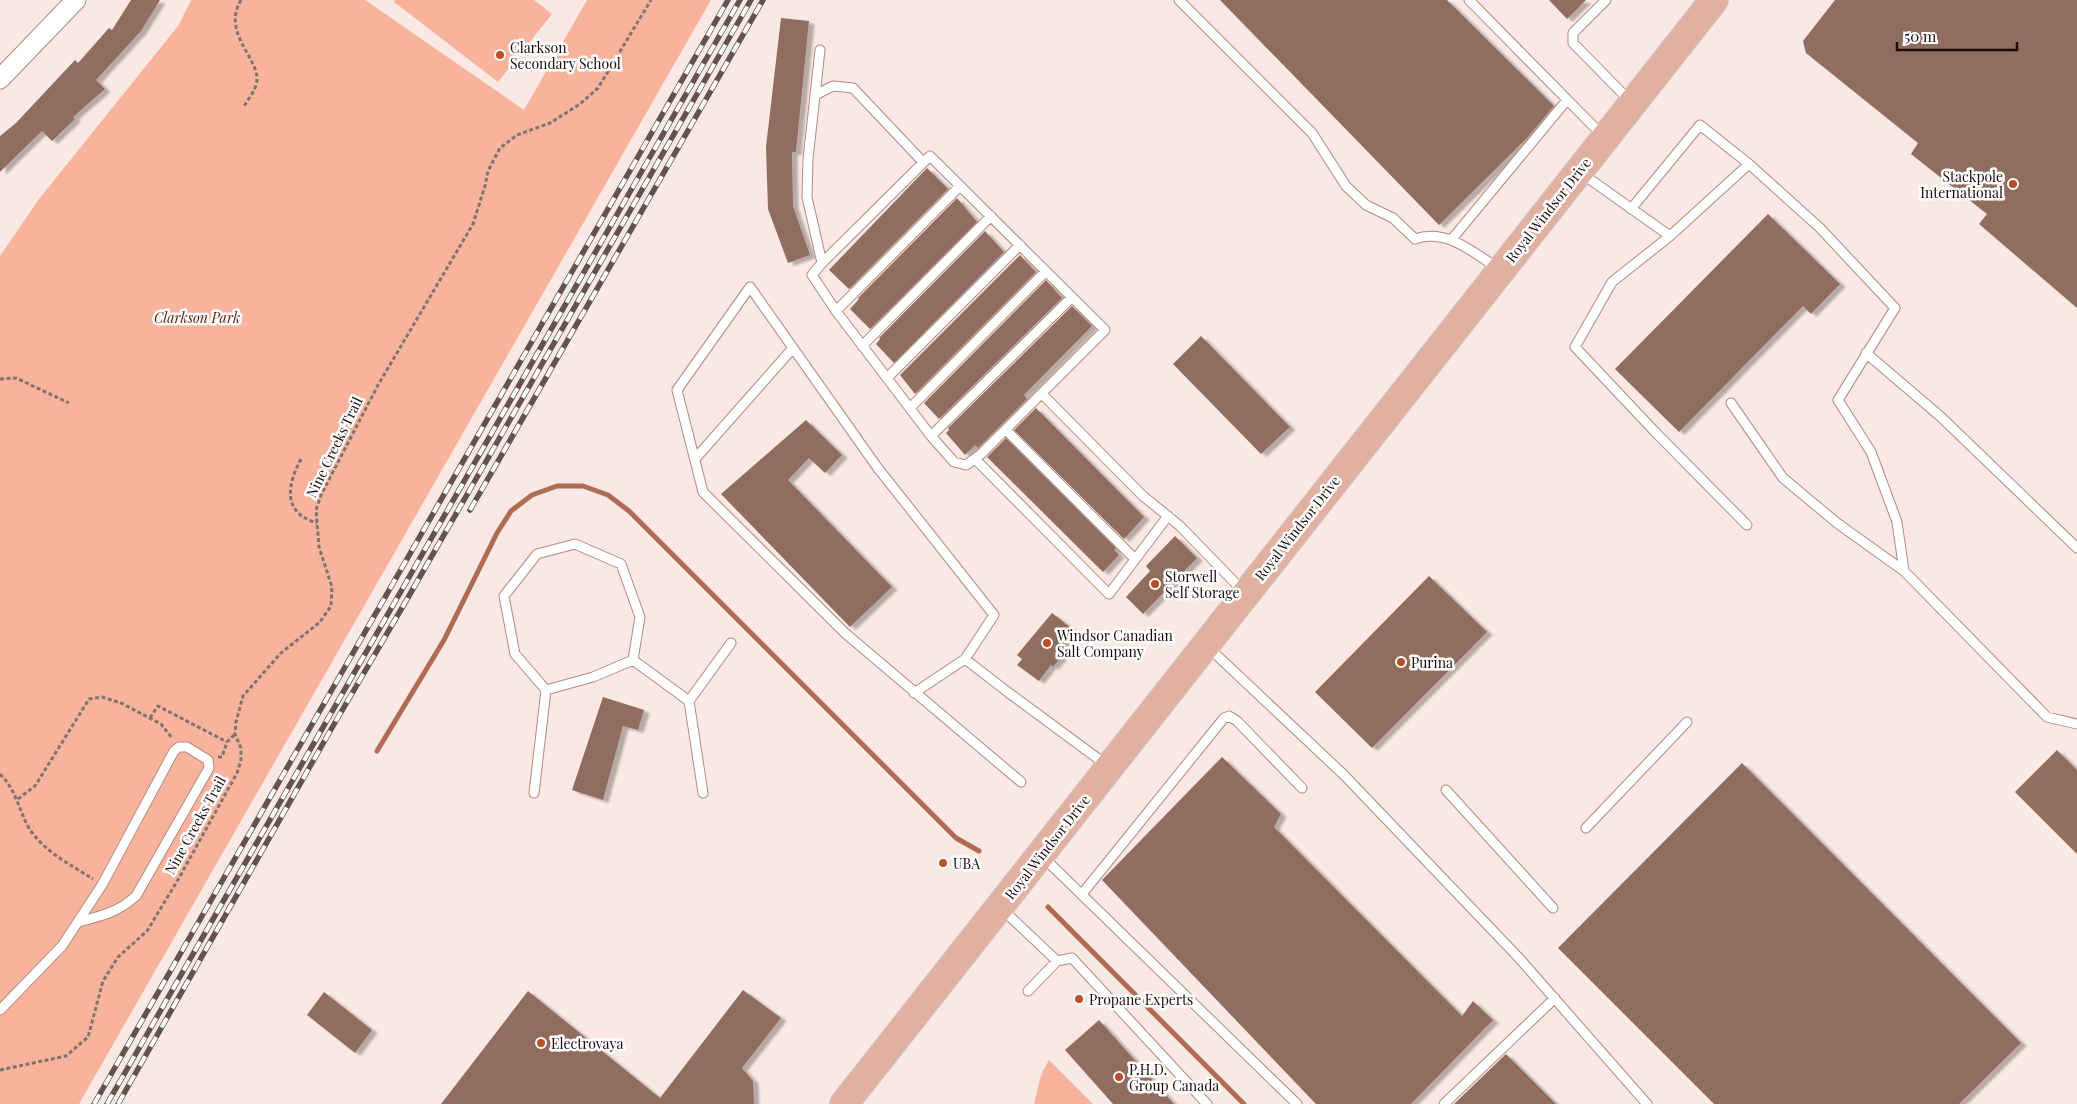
<svg xmlns="http://www.w3.org/2000/svg" width="2077" height="1104" font-family="'Playfair Display',serif">
  <defs>
    <filter id="shadow"><feDropShadow dx="5.5" dy="3" stdDeviation="1" flood-color="#0004"/></filter>
  </defs>
  <rect width="100%" height="100%" fill="#f9e8e3"/>
  <path fill="#f8b39c" d="M191,0H365L524,110L587,0H711L79,1104H0V256L39,199L178,26Z
    M395,0H534L552,14L498,82L394,2Z
    M1049,1060L1093,1104H1034L1041,1075Z"/>
  <g fill="none" stroke-linecap="round" stroke-linejoin="round">
    <path stroke="#b06b54" stroke-width="5" d="M377,751L444,640L497,533L511,511L532,495L557,486H583L608,495L629,511L956,838L979,851
      M1048,907L1244,1104"/>
  </g>
  <path fill="#916d61" filter="url(#shadow)" d="M131,0H160L141,31L96,80L105,89L73,117L75,119L52,141L42,131L0,172V136L16,123L75,60L78,63L109,28L112,30Z
    M1220,0H1447L1554,106L1527,138L1439,225Z
    M1549,0H1586L1567,19Z
    M1835,0H2077V308L1979,224L1987,214L1911,154L1918,143L1806,53L1803,41Z
    M781,18L809,21L796,152H792L793,206L810,255L788,263L768,209L766,147Z
    M927,168L948,189L849,289L829,270Z
    M957,198L977,222L870,329L850,309L859,299L858,298Z
    M1768,214L1840,284L1811,314L1803,306L1679,432L1615,369Z
    M985,231L1004,252L894,363L876,344L880,339L879,338Z
    M1020,255L1036,272L915,394L900,375Z
    M1046,280L1062,298L939,419L924,403Z
    M1072,306L1092,326L1024,395L1027,399L978,448L975,445L965,455L946,433L949,430L948,428Z
    M1201,336L1290,427L1261,454L1173,364Z
    M1036,408L1144,517L1124,539L1014,430Z
    M806,420L842,455L825,473L809,458L788,480L892,587L850,627L721,494Z
    M1006,438L1116,548L1114,550L1119,555L1103,572L987,457Z
    M1175,536L1197,558L1143,614L1126,597L1150,571L1146,566Z
    M1429,576L1487,632L1372,748L1315,692Z
    M1052,613L1076,632L1059,654L1062,656L1053,667L1051,665L1039,681L1017,665L1022,659L1017,655Z
    M603,697L644,710L638,730L623,726L603,800L572,790Z
    M2057,750L2077,770V854L2015,792Z
    M1222,757L1281,814L1274,827L1462,1016L1473,1001L1493,1020L1411,1104H1316L1102,880Z
    M1742,763L2021,1043L1959,1104H1714L1558,948Z
    M743,990L781,1018L742,1068L753,1081L754,1104H441L528,991L660,1098Z
    M324,992L372,1030L355,1053L307,1015Z
    M1099,1020L1174,1104H1113L1065,1050Z
    M1506,1054L1556,1104H1454Z"/>
  <g fill="none" stroke-linecap="round" stroke-linejoin="round">
    <g stroke="#b18b7f" stroke-width="11">
      <path id="service" d="M1179,0L1312,133L1346,186L1366,205L1393,218L1415,239C1447,228 1474,253 1499,269
        M1469,0L1604,137
        M1606,0L1573,33V43L1630,101
        M820,50L808,159L807,197L822,263L812,275L836,311L931,436L954,462L966,465L980,455L1105,330L930,156L822,263
        M815,95L833,86L853,88L923,162
        M1581,173L1670,236L1749,164L1820,228L1895,308L1838,400L1871,452L1897,522L1904,571L2047,717L2077,724
        M1631,209L1700,125L1749,164
        M1670,236L1612,282L1575,347L1658,435L1747,525
        M1452,239L1567,100
        M836,311L960,186
        M862,346L991,216
        M1866,353L1941,417L2077,548
        M887,378L1020,245
        M1042,394L1143,496L1180,526L1243,591
        M1731,403L1783,478L1837,523L1904,571
        M910,408L1046,271
        M1006,430L1135,559
        M931,436L1072,297
        M695,459L793,348
        M975,459L1109,594L1168,516
        M1208,647L1344,775L1519,958L1647,1104
        M546,690L593,677L633,660
        M914,693L965,659
        M689,701L731,643
        M1021,782L845,633L703,492L677,390L750,287L877,467L994,615L965,659L1009,693L1108,766
        M1446,790L1553,908
        M534,793L546,690L515,654L504,596L537,554L575,544L621,564L640,617L633,660L689,701L703,793
        M1586,828L1687,722
        M1043,857L1297,1104
        M1082,894L1224,718L1229,716L1237,721L1302,788
        M1002,909L1057,961L1072,958L1207,1104
        M1028,991L1057,961
        M0,1010L62,946L102,885L174,751L179,747H187L208,760L209,768L136,896C117,913 101,916 78,922
        M1444,1104L1555,998"/>
    </g>
    <g stroke="#b18b7f" stroke-width="21">
      <path id="minor" d="M0,79L76,0"/>
    </g>
    <g stroke="#cccac9" stroke-width="30">
      <path id="primary" d="M844,1104L1714,0"/>
    </g>
    <path stroke="#82736f" stroke-width="3" stroke-dasharray="4 2.5" stroke-linecap="butt" d="M241,0C220,35 264,61 256,85C254,92 248,100 244,106
      M0,379L16,378L69,403
      M301,459C287,485 282,513 317,523
      M150,718L158,706L227,742
      M218,757H222L227,742L235,734
      M0,774C17,791 18,809 29,828C43,851 71,865 93,879
      M18,799L35,786L89,699L102,697L121,703L161,724L172,738
      M0,1070L66,1056L88,1037L103,981L118,957L147,931L179,878L237,773L241,760V748L235,734L236,722L243,696L281,653L320,622L331,606L332,587L319,547L317,523L316,510L321,495L378,385L473,224L485,186L488,171L500,148L517,135L550,123L580,104L598,88L651,0"/>
    <use href="#service" stroke="#fff" stroke-width="9"/>
    <use href="#minor" stroke="#fff" stroke-width="19"/>
    <use href="#primary" stroke="#e2b0a0" stroke-width="28"/>
    <g stroke="#62534f" stroke-width="5.5">
      <path id="rail" d="M470,510L763,0
        M94,1104L728,0
        M107,1104L740,0
        M118,1104L333,726L406,601L751,0"/>
    </g>
    <use href="#rail" stroke="#fff" stroke-width="4" stroke-dasharray="11" stroke-linecap="butt"/>
  </g>
  <g fill="#b74f2a" stroke="#fff" stroke-width="2">
    <circle cx="500" cy="55" r="5"/>
    <circle cx="2013" cy="184" r="5"/>
    <circle cx="1155" cy="584" r="5"/>
    <circle cx="1047" cy="643" r="5"/>
    <circle cx="1401" cy="662" r="5"/>
    <circle cx="943" cy="863" r="5"/>
    <circle cx="1079" cy="999" r="5"/>
    <circle cx="541" cy="1043" r="5"/>
    <circle cx="1119" cy="1077" r="5"/>
  </g>
  <g text-anchor="middle" dominant-baseline="central" stroke-width="5" stroke-linejoin="round" paint-order="stroke">
    <g font-size="14" fill="#190c08" stroke="#fff" text-anchor="start">
      <text x="510" y="47">Clarkson<tspan x="510" dy="16">Secondary School</tspan></text>
      <text x="2003" y="176" text-anchor="end">Stackpole<tspan x="2003" dy="16">International</tspan></text>
      <text x="1165" y="576">Storwell<tspan x="1165" dy="16">Self Storage</tspan></text>
      <text x="1057" y="635">Windsor Canadian<tspan x="1057" dy="16">Salt Company</tspan></text>
      <text x="1411" y="662">Purina</text>
      <text x="953" y="863">UBA</text>
      <text x="1089" y="999">Propane Experts</text>
      <text x="551" y="1043">Electrovaya</text>
      <text x="1129" y="1069">P.H.D.<tspan x="1129" dy="16">Group Canada</tspan></text>
    </g>
    <g font-size="14" fill="#190c08" stroke="#fff">
      <text transform="translate(1548 210) rotate(-52)">Royal Windsor Drive</text>
      <text transform="translate(334 447) rotate(-64)">Nine Creeks Trail</text>
      <text transform="translate(1297 528) rotate(-52)">Royal Windsor Drive</text>
      <text transform="translate(195 825) rotate(-61)">Nine Creeks Trail</text>
      <text transform="translate(1047 847) rotate(-52)">Royal Windsor Drive</text>
    </g>
    <g font-size="14" font-style="italic" fill="#541b06" stroke="#fff">
      <text x="197" y="317">Clarkson Park</text>
    </g>
  </g>
  <path d="M1897 42v8h120v-8" fill="none" stroke="#190c08" stroke-width="2.5"/>
  <text x="1904" y="42" font-size="15" fill="#190c08" stroke="#ffffff" stroke-width="4" paint-order="stroke">50 m</text>
</svg>
